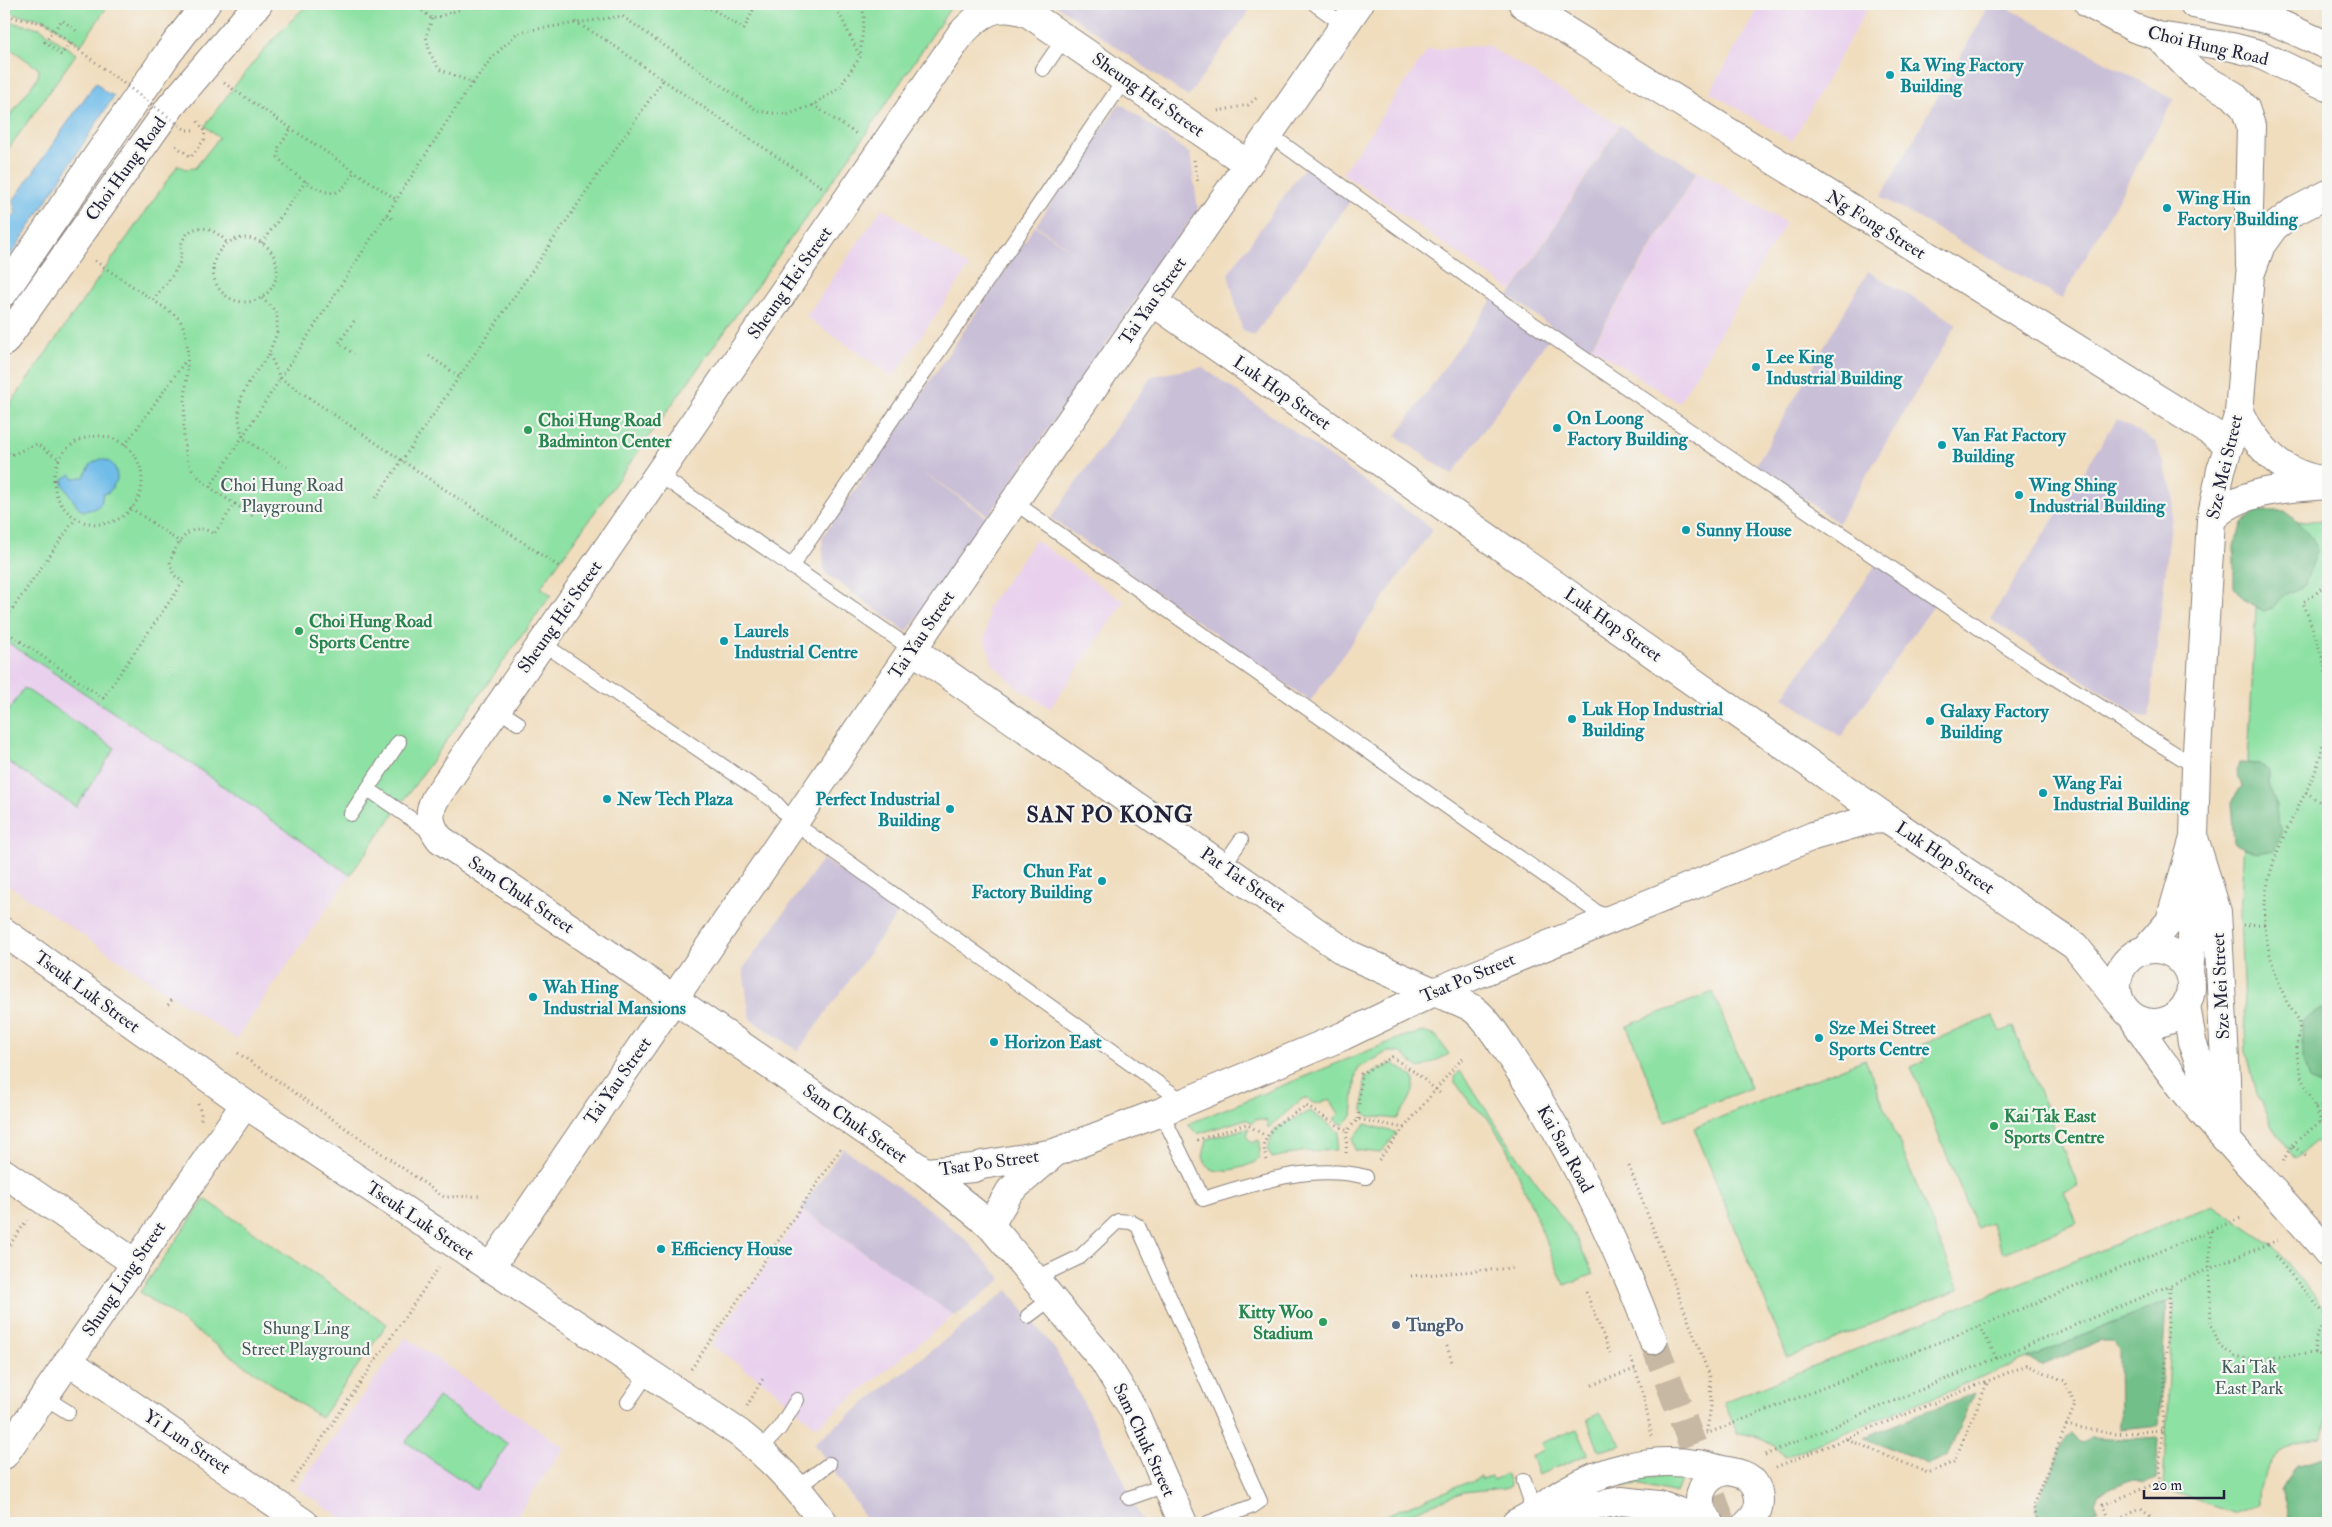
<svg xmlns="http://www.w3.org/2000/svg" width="2332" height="1527" font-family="'IM FELL Double Pica',serif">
  <rect width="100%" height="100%" fill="#f6f6f2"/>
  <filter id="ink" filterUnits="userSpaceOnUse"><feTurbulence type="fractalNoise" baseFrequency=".02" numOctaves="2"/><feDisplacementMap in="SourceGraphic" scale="10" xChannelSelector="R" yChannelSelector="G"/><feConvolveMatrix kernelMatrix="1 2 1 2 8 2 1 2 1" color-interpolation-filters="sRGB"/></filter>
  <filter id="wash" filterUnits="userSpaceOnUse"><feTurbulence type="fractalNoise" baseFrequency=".0096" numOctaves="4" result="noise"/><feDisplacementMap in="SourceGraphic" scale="20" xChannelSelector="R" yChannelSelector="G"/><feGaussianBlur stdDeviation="1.12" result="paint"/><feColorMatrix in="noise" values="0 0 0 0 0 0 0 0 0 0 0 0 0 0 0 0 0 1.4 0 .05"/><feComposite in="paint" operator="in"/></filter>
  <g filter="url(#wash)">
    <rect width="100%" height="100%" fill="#f0ddbe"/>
    <path fill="#e9d1ed" d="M1761,4H1870L1792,141L1710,92Z
      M1486,45L1619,125L1512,291L1342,173L1428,50Z
      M1698,171L1786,223L1679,403L1592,347Z
      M882,208L969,267L893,377L806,317Z
      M1035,540L1124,602L1050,708L1017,687L1000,671L992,662L985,639L989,614L985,611Z
      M4,640L193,765L350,875L236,1039L4,882Z
      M803,1211L954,1315L816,1427L773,1389L711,1345Z
      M405,1337L564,1447L512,1523H349L297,1488Z"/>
    <path fill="#c9bfd7" d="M1057,4H1254L1188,97L1056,5Z
      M1990,4H2001L2174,100L2062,299L1881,197Z
      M1120,103L1190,154L1198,209L989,516L915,467L988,518L907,632L824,572L822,537L885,447L887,448L885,447L1035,226L1084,259L1036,225Z
      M1620,125L1697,171L1588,352L1509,297Z
      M1306,165L1353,197L1254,336L1242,329L1228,274Z
      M1868,271L1957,324L1838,523L1756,465Z
      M1495,296L1551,335L1452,475L1396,436Z
      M1202,367L1433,529L1310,701L1051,518L1152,376Z
      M2117,419L2156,442L2174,496L2149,718L2140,717L1990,619Z
      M1878,563L1935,604L1841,737L1783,697Z
      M823,859L899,912L798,1051L750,1019L743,969Z
      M843,1148L938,1216L968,1242L1002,1279L955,1316L801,1209Z
      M1008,1290L1056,1351L1117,1466L1143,1523H867L857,1505L814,1443Z"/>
    <path fill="#8de1a3" stroke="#58826f" d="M4,4H109L81,45L44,19L16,15L4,6Z
      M308,4H953L863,138L541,587L551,595L350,875L193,765L4,640V413L178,165L186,169L195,168L219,138L205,126C236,82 269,41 308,4Z
      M4,15L14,23L40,28L76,54L4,155V124L38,77L39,69L4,44Z
      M2328,520V1155L2316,1141L2295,1159L2277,1134L2257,1094L2246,1050L2240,917L2259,549L2282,522Z
      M24,688L115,748L76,807L4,759V718Z
      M1713,992L1751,1088L1665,1121L1627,1026Z
      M1993,1016L2000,1032L2013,1027L2078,1186L2064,1191L2077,1223L2003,1253L1991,1223L1977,1229L1911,1067L1925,1061L1919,1046Z
      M1423,1032L1436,1036L1449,1054L1420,1069L1402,1053L1396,1052H1387L1359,1068L1356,1074L1352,1116L1343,1125L1334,1119L1339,1114L1330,1099L1315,1104L1306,1098L1302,1099L1268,1128L1267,1121L1256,1119L1252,1123L1246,1119L1197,1134L1188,1124L1402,1037Z
      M1865,1059L1959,1289L1788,1358L1694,1128Z
      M1393,1063L1414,1078C1415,1095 1406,1105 1397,1119L1368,1116L1363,1111L1365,1077Z
      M1460,1071L1512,1148L1574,1234L1594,1274L1564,1285L1509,1151L1487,1117L1471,1104L1455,1082L1454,1077Z
      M1310,1111L1339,1132L1336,1150L1300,1152L1272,1158L1267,1149L1275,1129Z
      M1365,1124L1397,1133L1380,1153L1355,1150L1353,1139Z
      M1249,1128L1247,1137L1252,1143L1259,1140C1261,1145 1260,1155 1257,1160C1254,1164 1247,1165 1243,1167C1228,1171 1207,1177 1203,1156L1207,1139Z
      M205,1199L387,1324L321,1418L140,1292Z
      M2213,1205L2272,1245L2328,1313V1418L2321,1438C2284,1440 2257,1467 2259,1505L2237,1513L2163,1489L2173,1299L1785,1457C1772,1440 1757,1435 1737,1433L1724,1402Z
      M438,1397L508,1444L476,1490L406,1442Z
      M1600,1413L1622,1445L1599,1451L1587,1419Z
      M1577,1429L1588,1454L1538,1475L1531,1456L1544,1450L1541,1443Z
      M1684,1473L1676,1493L1641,1485L1601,1488V1483Z
      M1506,1474L1511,1486L1505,1488L1463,1492L1385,1523H1366L1481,1477L1482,1480L1491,1477L1493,1480Z"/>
    <path fill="#72bf89" stroke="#4a7062" d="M2256,511H2285L2307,531L2318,549L2304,586L2286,594L2273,608L2264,611L2246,602L2234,587V546L2242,524Z
      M2239,763L2259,764L2269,770C2265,789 2272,787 2275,803C2278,815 2275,818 2282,830L2274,850L2258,853L2234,844L2231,802L2242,786L2237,771Z
      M2328,1006V1088L2309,1080L2302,1057V1022L2320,1009Z
      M2166,1302L2159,1425L2120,1429L2119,1349L2114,1341H2101L2042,1365L2027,1358Z
      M1974,1393L1947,1456L1928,1464L1864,1437Z
      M2071,1433L2079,1442L2084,1443L2091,1437L2128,1439L2158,1437L2156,1480L2144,1484L2135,1480H2129L2099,1492L2095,1501L2098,1510L2079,1517L2077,1523C2062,1523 2030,1526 2038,1501L2066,1437Z
      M2324,1458L2328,1462V1523H2291L2281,1490L2295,1466Z"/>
    <path fill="#6fbce9" stroke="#486f92" d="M96,82L105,92L114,96L4,266V226L16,213L13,201Z
      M101,459C113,461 117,468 117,480L109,492L103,494L101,504L94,509L83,511C73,504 71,494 63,485V479L71,474L73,478L84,477L91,464Z"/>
  </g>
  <g filter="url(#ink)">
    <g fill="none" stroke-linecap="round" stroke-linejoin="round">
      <path stroke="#c7b8a4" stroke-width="28" stroke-dasharray="28 14" stroke-linecap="butt" d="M1653,1340L1722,1523"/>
      <g stroke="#89807c" stroke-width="16">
        <path id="service" d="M1315,4L1344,25
          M1043,69L1065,37
          M1269,134L1529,321L2020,656L2196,767
          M658,474L913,650
          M1014,502L1608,920
          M791,567L1125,79
          M542,643L773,800L794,823L1184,1102
          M497,709L518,723
          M368,789L433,834
          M351,814L399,742
          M1223,866L1241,840
          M1161,1112L1203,1199C1255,1183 1312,1163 1366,1177
          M1036,1278L1080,1257L1118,1221L1131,1222L1138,1226L1260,1501L1253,1506L1208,1523
          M1028,1316L1052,1298
          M44,1397L68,1412
          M628,1402L648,1373
          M760,1450L779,1429L797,1400
          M1524,1481L1530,1499L1529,1518
          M798,1487L829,1464
          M1129,1498L1166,1485"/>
      </g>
      <g stroke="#89807c" stroke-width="30">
        <path id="minor" d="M1523,4L2230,444
          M1153,302L1888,819
          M913,650L1348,954L1434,992
          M674,999L440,839C430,826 427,815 435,799L961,34C982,11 998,2 1028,13L1248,164
          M4,1173L135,1263
          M990,1225L1103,1360L1133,1409L1183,1523
          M68,1361L304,1523
          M1535,1517L1621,1501L1659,1505L1710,1523
          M1516,1523C1534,1516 1547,1502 1564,1492C1603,1469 1651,1457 1696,1464C1705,1465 1714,1468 1722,1470C1738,1473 1754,1474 1758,1493C1761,1504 1757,1516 1748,1523
          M1710,1523C1692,1504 1699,1478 1725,1471"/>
      </g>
      <g stroke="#89807c" stroke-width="30">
        <path id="tertiary" d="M4,932L245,1104L739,1433C775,1462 796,1485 824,1523
          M674,999L925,1172L990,1225L1010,1191L1052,1155
          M925,1172L974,1168L982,1165L1054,1153L1161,1112L1343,1036L1434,992
          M490,1268L957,584L1359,4
          M4,1455L245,1104"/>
      </g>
      <g stroke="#89807c" stroke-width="30">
        <path id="secondary" d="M2089,4L2134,28L2158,36L2232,47L2259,54L2328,87
          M2194,4L2271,20L2328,46
          M2158,36L2194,73L2233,95L2245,108L2251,126L2249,209L2250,266
          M2239,413C2260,450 2282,475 2327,481
          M2211,520C2238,489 2290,488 2328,485
          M2194,838L2217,912L2226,1079L2227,1138
          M2117 986a37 37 0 1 1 74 0a37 37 0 1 1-74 0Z
          M2146,949L2170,921L2194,838L2196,767L2211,520L2221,470L2239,413L2250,275L2261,245L2274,227L2293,212L2328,194
          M2189,972L2192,939L2194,872
          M1434,992L1813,836L1868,820L1888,819L2075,946L2120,1003
          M1434,992C1446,997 1461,1001 1472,1008C1487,1018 1502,1044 1512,1059C1572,1146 1616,1242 1653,1340
          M2186,1005L2192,1042L2220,1118
          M2132,1016C2184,1104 2263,1175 2328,1253"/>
      </g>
      <g stroke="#89807c" stroke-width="30">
        <path id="primary" d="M4,292L166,56L206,4
          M4,342L171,106L258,4"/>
      </g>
      <path stroke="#89807c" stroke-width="3" stroke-dasharray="1 4" stroke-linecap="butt" d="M415,4L432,19L461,9L467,4
        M680,4L712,9L744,29L756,4
        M835,4L859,55
        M4,11L14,18L43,23
        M432,19L426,36L430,53L439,69L473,83L491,59L518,32L622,16L758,111L787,115L813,105L839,88L860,57L864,17L862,4
        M575,22L606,40
        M70,43L61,55L45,42L62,20L78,32
        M663,80L822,187
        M224,83L397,200
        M813,105L858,135
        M1218,111L1248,105L1259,96
        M187,130H194
        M290,130L279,147L278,157C286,169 321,197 336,192C345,189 349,179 354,172
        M176,146L191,157L204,140L205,131L196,119
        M1194,160L1198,183
        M387,215L394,220
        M213 270a32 32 0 1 1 64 0a32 32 0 1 1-64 0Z
        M262,243L306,181
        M95,261L153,300C161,289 172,278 178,266C183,258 179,247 183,240C194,219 216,229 227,243
        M262,298L277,313V333L269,353L280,378L561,568
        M354,321L339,343L354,354
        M269,354C258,370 240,389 239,410C238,419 241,429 243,438L287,467
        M429,356L459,376
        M54 480a44 44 0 1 1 88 0a44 44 0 1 1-88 0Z
        M125,445L186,360
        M4,450L11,455L37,444L59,459
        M210,487L472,83
        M235,504L253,516
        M131,508L181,543
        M4,621L76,518
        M4,630L103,698L183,582L174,575L170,562C177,541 192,519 214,534L235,504C220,495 197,480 189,464C173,426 201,343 178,318C171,311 161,306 153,300
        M2306,792L2328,808
        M2243,925L2265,924
        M168,1005L174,997
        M238,1053L444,1197L482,1196
        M198,1104L201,1113V1120
        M2315,1107L2328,1105
        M1358,1119L1361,1074L1392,1057L1416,1073
        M2321,1121L2328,1129
        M1404,1128L1456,1065L1464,1058
        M1197,1140L1246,1124L1266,1136
        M2292,1145L2321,1121C2312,1099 2299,1077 2297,1053C2296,1044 2301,1032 2299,1023C2298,1015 2289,1008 2286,1000C2271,965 2261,933 2266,894C2272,851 2295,816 2312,779C2324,754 2332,705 2327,678C2322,652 2312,627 2303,602C2313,597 2325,587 2328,576
        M1346,1153L1347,1131
        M1267,1160C1255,1131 1286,1119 1306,1106L1347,1131L1358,1119L1404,1128L1378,1161
        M2283,1161L2292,1145L2307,1157
        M1629,1166L1710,1377L1711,1406L1706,1435
        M2211,1231L2209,1269L2211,1324L2220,1347L2235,1356L2253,1360L2314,1353L2328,1357
        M4,1253L27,1220
        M2275,1256L2328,1318
        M1411,1276L1513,1268
        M1586,1292L1610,1353
        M1980,1326L1997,1359
        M1447,1346L1452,1362
        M2314,1353C2315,1338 2316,1332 2328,1324
        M1631,1358L1641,1386L1652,1436
        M691,1369L842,1147
        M1592,1385L1635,1369
        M747,1406L764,1377
        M2066,1425L2114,1434L2162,1430
        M1706,1434L1980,1326L2241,1218
        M1847,1439L1928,1473L1954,1462L1988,1381
        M1765,1455L2278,1240
        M1776,1467L2027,1365L2065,1381L2075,1405L2033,1505L2035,1517L2042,1523
        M292,1483L439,1267
        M2109,1522L2141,1509L2159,1523
        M2102,1523L2110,1520L2103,1505L2159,1482L2170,1286"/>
      <use href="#service" stroke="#fff" stroke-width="14"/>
      <use href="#minor" stroke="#fff" stroke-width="28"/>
      <use href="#tertiary" stroke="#fff" stroke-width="28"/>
      <use href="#secondary" stroke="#fff" stroke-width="28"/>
      <use href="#primary" stroke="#fff" stroke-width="28"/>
      <path stroke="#89807c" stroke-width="3" stroke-dasharray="1 4" stroke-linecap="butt" d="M43,23L186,130
        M376,498L663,80L606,40
        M1416,1073L1441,1094"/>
    </g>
  </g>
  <g fill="#0f9aa8" stroke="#f6f6f2" stroke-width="2">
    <circle cx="1890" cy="75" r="5"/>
    <circle cx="2167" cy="208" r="5"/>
    <circle cx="1756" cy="367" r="5"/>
    <circle cx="1557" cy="428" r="5"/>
    <circle cx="1942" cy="445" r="5"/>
    <circle cx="2019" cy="495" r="5"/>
    <circle cx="1686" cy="530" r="5"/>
    <circle cx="724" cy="641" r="5"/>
    <circle cx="1572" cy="719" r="5"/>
    <circle cx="1930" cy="721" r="5"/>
    <circle cx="2043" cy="793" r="5"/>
    <circle cx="607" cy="799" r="5"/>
    <circle cx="950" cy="809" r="5"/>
    <circle cx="1102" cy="881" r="5"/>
    <circle cx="533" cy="997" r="5"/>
    <circle cx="1819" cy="1038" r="5"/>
    <circle cx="994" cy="1042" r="5"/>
    <circle cx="661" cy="1249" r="5"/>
  </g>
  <g fill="#2e9e5b" stroke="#f6f6f2" stroke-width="2">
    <circle cx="528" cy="430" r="5"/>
    <circle cx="299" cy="631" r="5"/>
    <circle cx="1994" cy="1126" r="5"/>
    <circle cx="1323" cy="1322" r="5"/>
  </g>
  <circle fill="#5c6f8a" stroke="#f6f6f2" stroke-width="2" cx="1396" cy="1325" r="5"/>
  <g text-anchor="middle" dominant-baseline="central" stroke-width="4.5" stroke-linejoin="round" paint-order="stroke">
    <g font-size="18" fill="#22223b" stroke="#f6f6f2">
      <text transform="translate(2208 46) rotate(13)">Choi Hung Road</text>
      <text transform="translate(1148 95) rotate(35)">Sheung Hei Street</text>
      <text transform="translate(126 169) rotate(-54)">Choi Hung Road</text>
      <text transform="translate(1876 225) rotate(32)">Ng Fong Street</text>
      <text transform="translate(790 283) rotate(-55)">Sheung Hei Street</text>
      <text transform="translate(1153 301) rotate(-55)">Tai Yau Street</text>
      <text transform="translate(1282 393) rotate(35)">Luk Hop Street</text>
      <text transform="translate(2225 467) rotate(-77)">Sze Mei Street</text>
      <text transform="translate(560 617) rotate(-55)">Sheung Hei Street</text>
      <text transform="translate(1613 625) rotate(35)">Luk Hop Street</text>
      <text transform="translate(922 635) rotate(-56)">Tai Yau Street</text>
      <text transform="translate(1945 858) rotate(34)">Luk Hop Street</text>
      <text transform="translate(1243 880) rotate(35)">Pat Tat Street</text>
      <text transform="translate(521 895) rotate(34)">Sam Chuk Street</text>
      <text transform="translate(1468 978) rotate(-23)">Tsat Po Street</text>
      <text transform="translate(2221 986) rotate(-93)">Sze Mei Street</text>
      <text transform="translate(87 992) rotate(36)">Tseuk Luk Street</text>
      <text transform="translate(618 1081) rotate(-55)">Tai Yau Street</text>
      <text transform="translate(855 1124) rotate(35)">Sam Chuk Street</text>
      <text transform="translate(1565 1149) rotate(61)">Kai San Road</text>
      <text transform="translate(989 1163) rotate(-8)">Tsat Po Street</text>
      <text transform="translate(420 1221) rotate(34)">Tseuk Luk Street</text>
      <text transform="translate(124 1279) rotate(-56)">Shung Ling Street</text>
      <text transform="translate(1144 1440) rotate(65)">Sam Chuk Street</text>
      <text transform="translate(187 1442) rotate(34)">Yi Lun Street</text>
    </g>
    <g font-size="18" font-weight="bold" fill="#0d838f" stroke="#f6f6f2" text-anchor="start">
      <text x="1900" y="65">Ka Wing Factory<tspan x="1900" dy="21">Building</tspan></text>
      <text x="2177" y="198">Wing Hin<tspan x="2177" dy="21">Factory Building</tspan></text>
      <text x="1766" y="357">Lee King<tspan x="1766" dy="21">Industrial Building</tspan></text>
      <text x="1567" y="418">On Loong<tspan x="1567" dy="21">Factory Building</tspan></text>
      <text x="1952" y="435">Van Fat Factory<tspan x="1952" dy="21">Building</tspan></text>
      <text x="2029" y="485">Wing Shing<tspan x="2029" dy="21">Industrial Building</tspan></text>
      <text x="1696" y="530">Sunny House</text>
      <text x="734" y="631">Laurels<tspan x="734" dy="21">Industrial Centre</tspan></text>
      <text x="1582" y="709">Luk Hop Industrial<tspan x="1582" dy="21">Building</tspan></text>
      <text x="1940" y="711">Galaxy Factory<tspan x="1940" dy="21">Building</tspan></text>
      <text x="2053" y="783">Wang Fai<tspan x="2053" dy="21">Industrial Building</tspan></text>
      <text x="617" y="799">New Tech Plaza</text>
      <text x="940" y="799" text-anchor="end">Perfect Industrial<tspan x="940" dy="21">Building</tspan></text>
      <text x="1092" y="871" text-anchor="end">Chun Fat<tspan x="1092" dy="21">Factory Building</tspan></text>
      <text x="543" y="987">Wah Hing<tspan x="543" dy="21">Industrial Mansions</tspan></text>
      <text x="1829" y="1028">Sze Mei Street<tspan x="1829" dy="21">Sports Centre</tspan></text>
      <text x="1004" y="1042">Horizon East</text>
      <text x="671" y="1249">Efficiency House</text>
    </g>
    <g font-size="18" font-weight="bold" fill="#27864d" stroke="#f6f6f2" text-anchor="start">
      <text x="538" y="420">Choi Hung Road<tspan x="538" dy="21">Badminton Center</tspan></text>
      <text x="309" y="621">Choi Hung Road<tspan x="309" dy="21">Sports Centre</tspan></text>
      <text x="2004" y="1116">Kai Tak East<tspan x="2004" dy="21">Sports Centre</tspan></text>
      <text x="1313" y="1312" text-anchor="end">Kitty Woo<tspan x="1313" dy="21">Stadium</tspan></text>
    </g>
    <g font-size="18" fill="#425b5a" stroke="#f6f6f2">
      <text x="282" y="485">Choi Hung Road<tspan x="282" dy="21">Playground</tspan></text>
      <text x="306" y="1328">Shung Ling<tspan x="306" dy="21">Street Playground</tspan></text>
      <text x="2249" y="1367">Kai Tak<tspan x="2249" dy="21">East Park</tspan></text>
    </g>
    <g font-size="18" font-weight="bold" fill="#4e5e75" stroke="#f6f6f2" text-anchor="start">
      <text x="1406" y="1325">TungPo</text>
    </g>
    <g font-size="22" font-weight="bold" letter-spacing="1" fill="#22223b" stroke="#f6f6f2">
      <text x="1110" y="815">SAN PO KONG</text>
    </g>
  </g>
  <rect width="2332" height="1527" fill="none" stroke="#f6f6f2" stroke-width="20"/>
  <path d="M2144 1490v8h80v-8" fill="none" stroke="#22223b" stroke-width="2.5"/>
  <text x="2152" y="1490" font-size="15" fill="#22223b" stroke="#f6f6f2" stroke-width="4" paint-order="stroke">20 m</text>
</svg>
